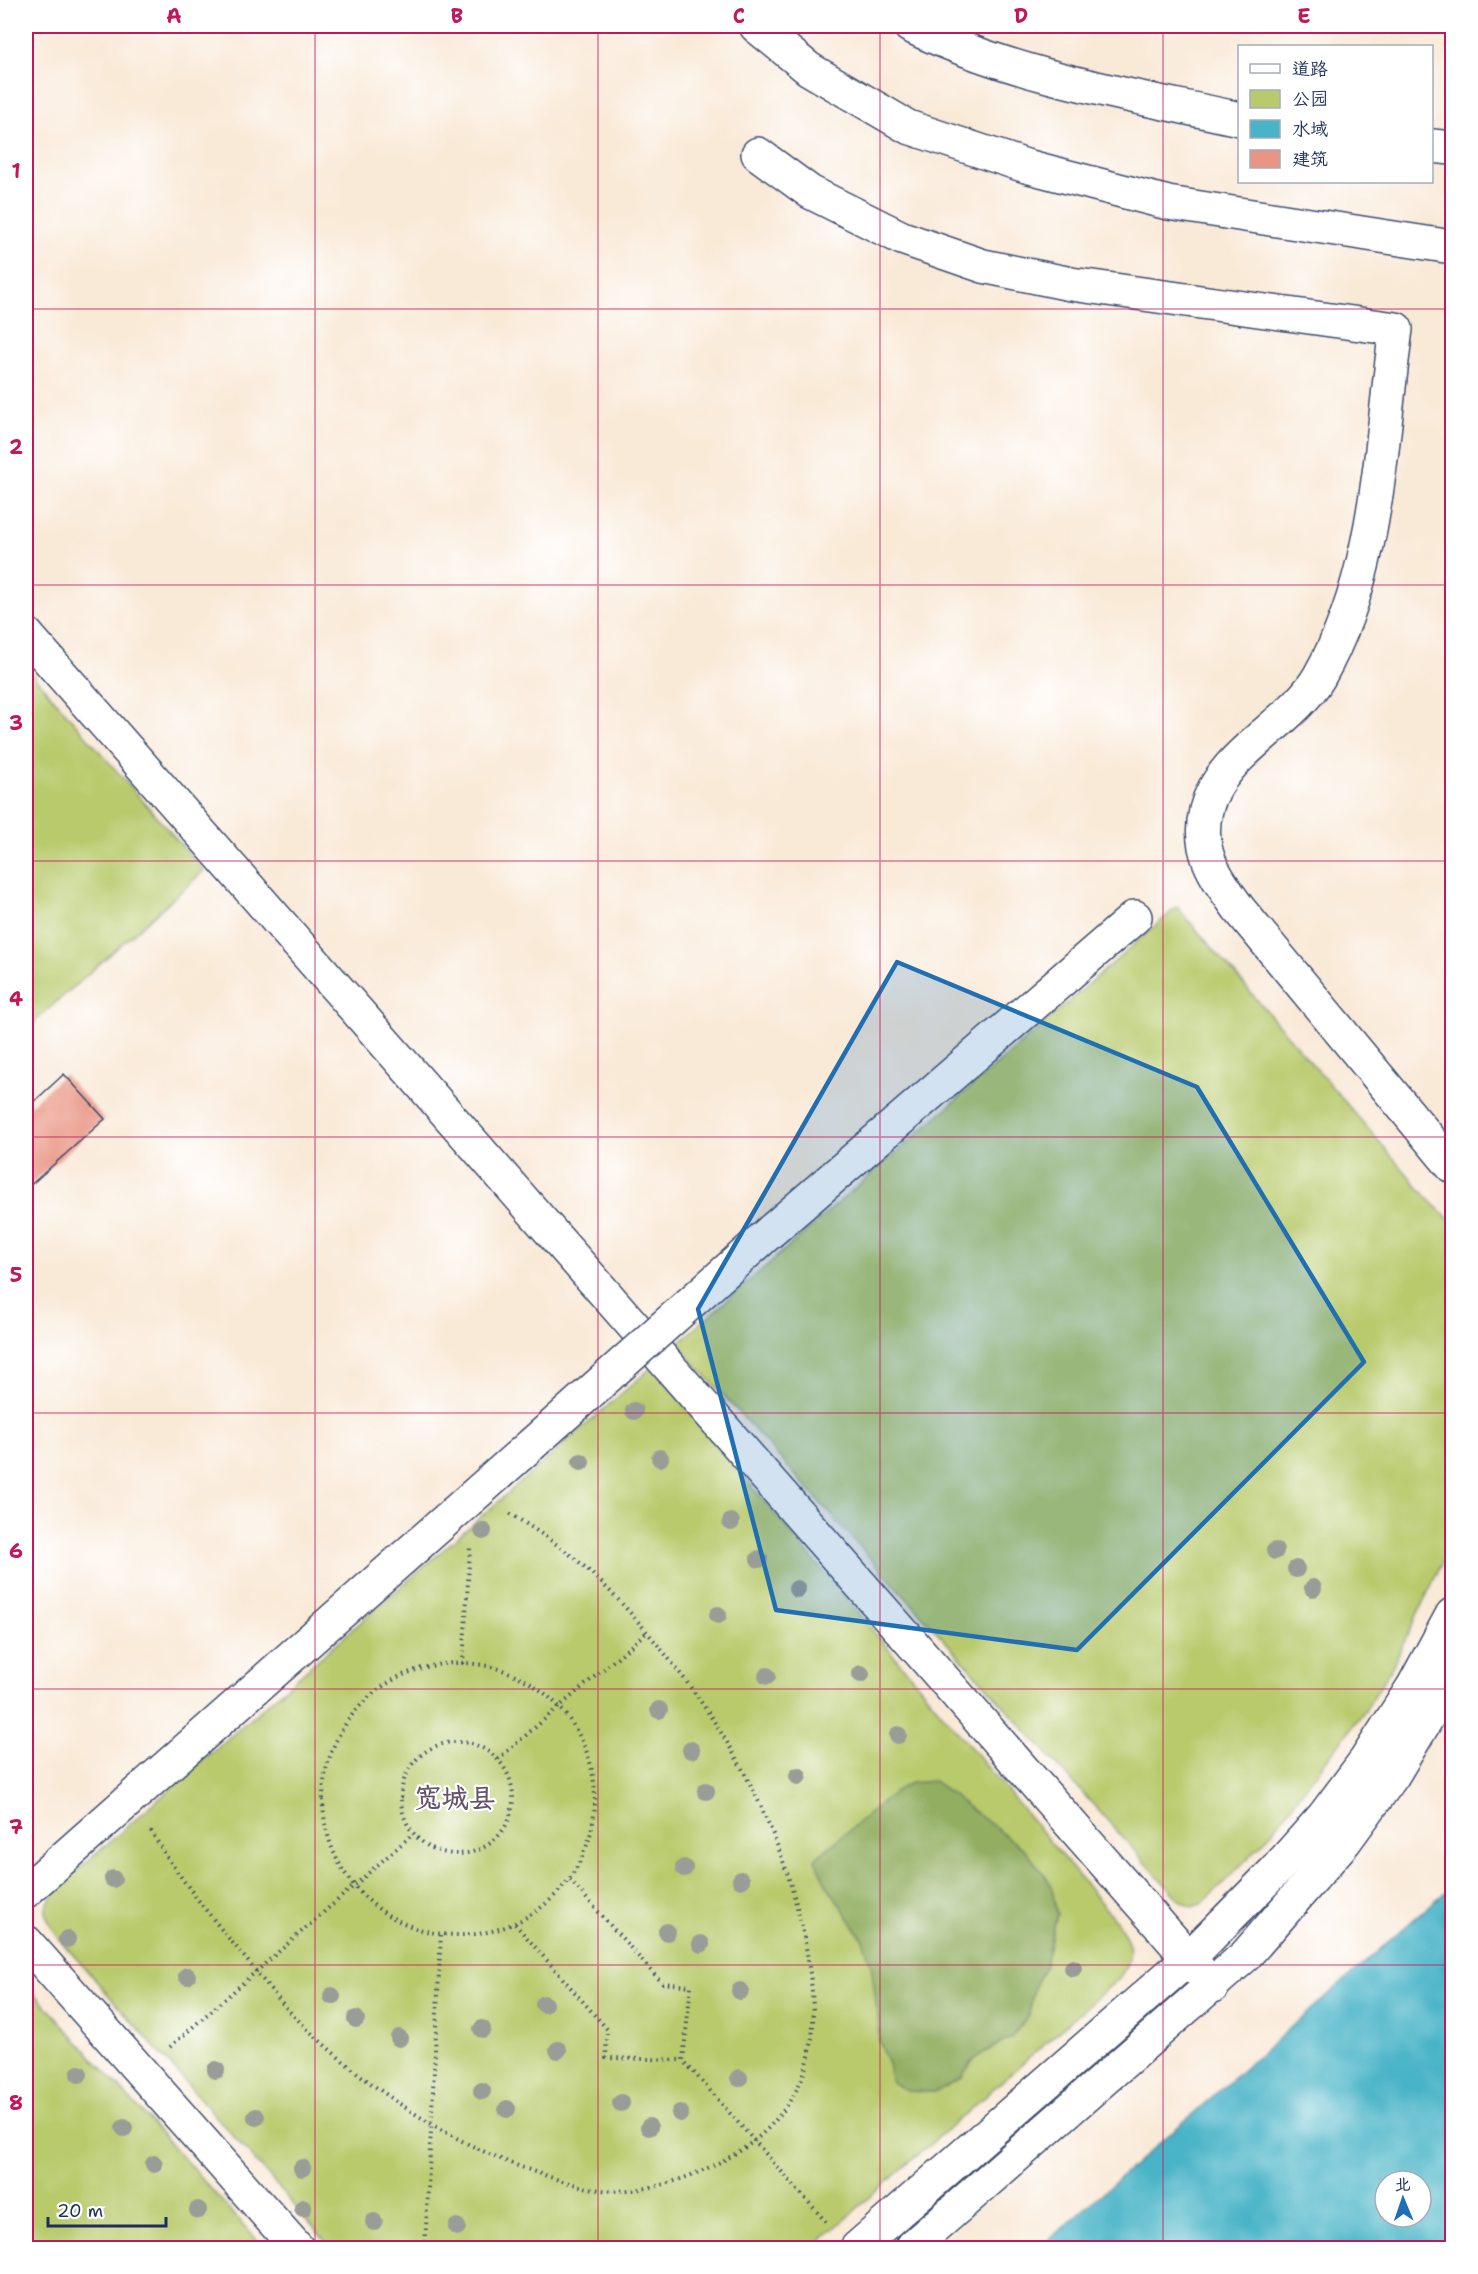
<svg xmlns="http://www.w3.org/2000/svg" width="1478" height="2274" font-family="'Shantell Sans','LXGW WenKai TC',sans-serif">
  <rect width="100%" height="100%" fill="#fff"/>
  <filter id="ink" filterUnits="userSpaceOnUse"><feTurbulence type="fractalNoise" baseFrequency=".0167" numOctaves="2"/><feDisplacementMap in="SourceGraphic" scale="12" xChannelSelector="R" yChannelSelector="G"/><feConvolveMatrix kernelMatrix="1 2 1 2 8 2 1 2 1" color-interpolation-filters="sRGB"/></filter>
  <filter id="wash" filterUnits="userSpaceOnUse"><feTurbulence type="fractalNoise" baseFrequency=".008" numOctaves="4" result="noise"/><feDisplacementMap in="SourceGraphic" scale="24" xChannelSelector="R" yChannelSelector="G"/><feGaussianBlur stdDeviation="1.35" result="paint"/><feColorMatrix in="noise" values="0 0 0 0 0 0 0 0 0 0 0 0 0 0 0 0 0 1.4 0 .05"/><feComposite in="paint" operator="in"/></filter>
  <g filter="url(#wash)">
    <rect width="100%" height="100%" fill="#f9e9d7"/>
    <path fill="#b9ca6d" stroke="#6a7c66" stroke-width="1.5" d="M26,667L204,871L26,1029Z
      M1177,907L1426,1196L1452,1222V1542L1393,1665L1368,1706L1263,1843L1203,1903L1192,1907L1181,1902L677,1344Z
      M652,1367L1117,1922C1132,1944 1135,1955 1119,1978L812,2248H332L60,1940C41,1911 40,1909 64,1882Z
      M26,1986L40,1999L264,2248H26Z"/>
    <path fill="#92ae60" stroke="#566e5f" stroke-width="1.5" d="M934,1781L1026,1851L1051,1884L1057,1914L1044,1968L1034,1988L1029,2015L1011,2038L983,2053L971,2063L961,2078L935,2092L906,2091L892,2082L888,2064L879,2040L878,2018L871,1964L862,1938L825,1882L815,1859L897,1790L910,1783Z"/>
    <path fill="#49b4c7" stroke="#327292" stroke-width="1.5" fill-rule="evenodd" d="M1452,1886V2248H1040ZM1385,2181H1421V2217H1385Z"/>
    <g id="blocks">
      <path fill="#e99583" d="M64,1074L105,1119L26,1189V1109Z"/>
    </g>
  </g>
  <g filter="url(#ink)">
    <use href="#blocks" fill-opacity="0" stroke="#3c4b70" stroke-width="1.5"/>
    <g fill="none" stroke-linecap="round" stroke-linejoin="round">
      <g stroke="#3c4b70" stroke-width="36">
        <path id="minor" d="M910,26C1013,76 1129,95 1240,119
          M1432,146L1452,148
          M758,154L810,192L902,238L983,266L1071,284L1396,329C1380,446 1379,572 1319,677C1291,725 1220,753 1206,810C1196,852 1216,877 1239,909L1452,1166
          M26,634L1213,1986
          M771,1231L1135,917
          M26,1891L531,1445
          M26,1942L297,2248"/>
      </g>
      <g stroke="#3c4b70" stroke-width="36">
        <path id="major" d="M756,26L809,69L908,127L1026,166L1168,203L1452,247
          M857,2248L1188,1959L1275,1871L1324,1816L1366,1760L1413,1687L1452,1615
          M911,2248L1246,1955L1345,1841L1393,1775L1452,1676"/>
      </g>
      <path stroke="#3c4b70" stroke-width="4" stroke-dasharray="1.5 4.5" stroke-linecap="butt" d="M323 1799a136 136 0 1 1 272 0a136 136 0 1 1-272 0Z
        M463,1664L470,1548
        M401 1798a56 56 0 1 1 112 0a56 56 0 1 1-112 0Z
        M498,1759L647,1632
        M151,1831C178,1877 211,1917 246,1959C262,1978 277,1999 295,2017C362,2084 444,2141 535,2172C556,2179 578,2187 601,2190C634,2193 666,2186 696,2173C742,2154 774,2132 798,2087C819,2046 814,1996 807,1953C787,1839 734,1738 661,1649C635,1617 608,1587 578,1561C556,1543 533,1528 509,1513
        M570,1880L662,1983L691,1986L683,2060L826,2222
        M515,1924L607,2029L606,2058L683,2060
        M170,2047L413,1834
        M425,2248L441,1933"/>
      <use href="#minor" stroke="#fff" stroke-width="33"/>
      <use href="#major" stroke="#fff" stroke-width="33"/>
      <g stroke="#3c4b70" stroke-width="36" stroke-linecap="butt">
        <path id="minor-bridge" d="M531,1445L771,1231"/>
      </g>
      <use href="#minor-bridge" stroke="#fff" stroke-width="33"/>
    </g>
    <g fill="#999d97">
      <circle cx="634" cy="1411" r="9"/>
      <circle cx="660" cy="1458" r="9"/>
      <circle cx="581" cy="1462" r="9"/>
      <circle cx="731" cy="1522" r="9"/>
      <circle cx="483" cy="1531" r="9"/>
      <circle cx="1275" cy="1551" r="9"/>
      <circle cx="759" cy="1559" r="9"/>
      <circle cx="1296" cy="1569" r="9"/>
      <circle cx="1313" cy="1588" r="9"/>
      <circle cx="797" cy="1589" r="9"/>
      <circle cx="718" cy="1615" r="9"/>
      <circle cx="861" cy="1674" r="9"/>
      <circle cx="767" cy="1676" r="9"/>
      <circle cx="659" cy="1710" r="9"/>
      <circle cx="898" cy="1735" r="9"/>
      <circle cx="691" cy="1750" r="9"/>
      <circle cx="798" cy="1776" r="9"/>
      <circle cx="706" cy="1791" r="9"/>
      <circle cx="684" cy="1868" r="9"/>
      <circle cx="113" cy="1879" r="9"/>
      <circle cx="741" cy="1880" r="9"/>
      <circle cx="667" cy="1932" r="9"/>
      <circle cx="67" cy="1939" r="9"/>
      <circle cx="701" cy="1944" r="9"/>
      <circle cx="1073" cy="1968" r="9"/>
      <circle cx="187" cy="1976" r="9"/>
      <circle cx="740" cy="1991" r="9"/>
      <circle cx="332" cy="1996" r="9"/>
      <circle cx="544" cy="2004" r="9"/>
      <circle cx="356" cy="2019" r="9"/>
      <circle cx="482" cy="2029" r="9"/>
      <circle cx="399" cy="2038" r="9"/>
      <circle cx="558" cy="2050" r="9"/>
      <circle cx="216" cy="2070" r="9"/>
      <circle cx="79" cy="2074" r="9"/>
      <circle cx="739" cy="2078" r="9"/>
      <circle cx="482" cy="2091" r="9"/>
      <circle cx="621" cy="2103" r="9"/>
      <circle cx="507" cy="2109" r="9"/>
      <circle cx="680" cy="2113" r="9"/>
      <circle cx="256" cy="2117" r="9"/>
      <circle cx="649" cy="2127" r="9"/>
      <circle cx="124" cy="2128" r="9"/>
      <circle cx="154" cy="2164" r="9"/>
      <circle cx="302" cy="2168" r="9"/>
      <circle cx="303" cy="2208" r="9"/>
      <circle cx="198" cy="2210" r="9"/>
      <circle cx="374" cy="2222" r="9"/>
      <circle cx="457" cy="2227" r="9"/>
    </g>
  </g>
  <path fill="#1f6fb2" fill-opacity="0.2" stroke="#1f6fb2" stroke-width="4.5" stroke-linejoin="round" d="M897,962L1197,1087L1364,1362L1077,1650L776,1610L698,1309Z"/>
  <path fill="none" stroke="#c2185b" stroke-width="1.5" stroke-opacity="0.55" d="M315,26V2248M598,26V2248M880,26V2248M1163,26V2248M26,309H1452M26,585H1452M26,861H1452M26,1137H1452M26,1413H1452M26,1689H1452M26,1965H1452"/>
  <g text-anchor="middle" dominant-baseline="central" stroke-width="4.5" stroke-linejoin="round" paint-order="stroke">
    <g font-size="27" font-weight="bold" fill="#63536b" stroke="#fff">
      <text x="455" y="1797">宽城县</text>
    </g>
  </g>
  <rect width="1478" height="2274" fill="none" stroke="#fff" stroke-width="66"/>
  <rect x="1238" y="45" width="195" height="138" fill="#ffffff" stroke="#a4acbf" stroke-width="1.5"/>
  <rect x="1250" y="64" width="30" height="9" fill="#ffffff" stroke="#a4acbf" stroke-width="1.5"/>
  <text x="1292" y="75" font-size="18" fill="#1b2f5e">道路</text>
  <rect x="1250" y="90" width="30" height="18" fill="#b9ca6d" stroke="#a4acbf" stroke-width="1.5"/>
  <text x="1292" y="105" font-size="18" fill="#1b2f5e">公园</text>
  <rect x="1250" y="120" width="30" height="18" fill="#49b4c7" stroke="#a4acbf" stroke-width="1.5"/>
  <text x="1292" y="135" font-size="18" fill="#1b2f5e">水域</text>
  <rect x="1250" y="150" width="30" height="18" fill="#e99583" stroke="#a4acbf" stroke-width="1.5"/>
  <text x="1292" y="165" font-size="18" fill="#1b2f5e">建筑</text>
  <g transform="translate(1403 2199) rotate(358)"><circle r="28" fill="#ffffff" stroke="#a4acbf" stroke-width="1.5"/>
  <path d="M0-4.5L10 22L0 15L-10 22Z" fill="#1f6fb2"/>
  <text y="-9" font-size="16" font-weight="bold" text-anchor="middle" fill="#1b2f5e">北</text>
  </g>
  <path d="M48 2217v9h118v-9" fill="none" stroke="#1b2f5e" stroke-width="3"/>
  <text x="57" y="2217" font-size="18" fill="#1b2f5e" stroke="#ffffff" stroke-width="4.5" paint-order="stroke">20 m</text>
  <rect x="33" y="33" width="1412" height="2208" fill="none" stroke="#c2185b" stroke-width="2"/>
  <g font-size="20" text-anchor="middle" font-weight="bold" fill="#c2185b">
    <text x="174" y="23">A</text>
    <text x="457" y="23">B</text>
    <text x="739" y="23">C</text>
    <text x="1021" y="23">D</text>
    <text x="1304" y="23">E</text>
    <text x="16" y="178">1</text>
    <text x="16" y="454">2</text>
    <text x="16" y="730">3</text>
    <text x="16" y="1006">4</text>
    <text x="16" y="1282">5</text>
    <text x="16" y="1558">6</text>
    <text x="16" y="1834">7</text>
    <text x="16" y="2110">8</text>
  </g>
</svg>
